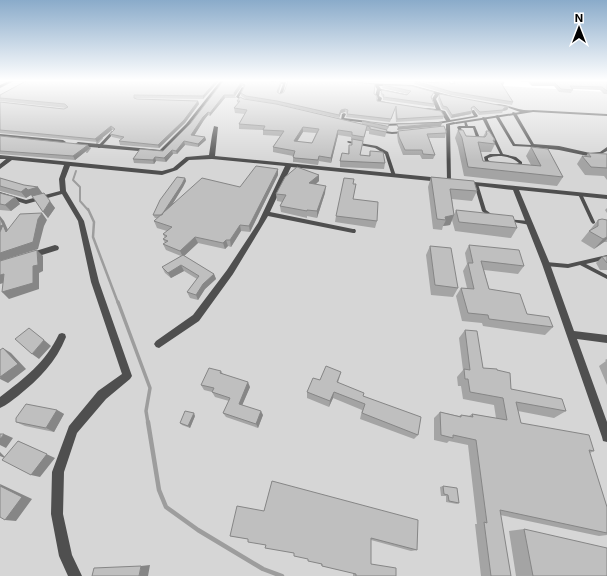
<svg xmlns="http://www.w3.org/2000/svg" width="607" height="576" font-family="Inter,sans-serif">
  <rect width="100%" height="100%" fill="#fff"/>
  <path fill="#d6d6d6" d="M0,80H403L607,92V576H0Z"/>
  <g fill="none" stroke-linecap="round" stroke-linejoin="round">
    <path stroke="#9d9d9d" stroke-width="2" d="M97,143L102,138
      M87,152L90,148
      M76,171L73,180L80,187V201L88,210"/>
    <path stroke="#9d9d9d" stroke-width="2.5" d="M88,209L94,222L93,237L118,303"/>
    <path stroke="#9d9d9d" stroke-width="3.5" d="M118,302L150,388L146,411L148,423"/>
    <path stroke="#9d9d9d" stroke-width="4.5" d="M148,422L159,490L166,507L198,530L263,569L282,576"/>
    <path fill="#4f4f4f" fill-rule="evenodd" d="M242,87L244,88L239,97L246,100V101L245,102L236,97Z
      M473,110H474L478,116L477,117L438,124L382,126L380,125L382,124L438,122L474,116L471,111Z
      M513,112L516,113L535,146L534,147L513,146L495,116L498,115L515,144L531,145L512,113Z
      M344,113L346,114L344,118L368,121L370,122L368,123L341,120L342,114Z
      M483,117L486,118L503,154L516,157L522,162V164L514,167H512V165L519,163C511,156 497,154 488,158V160L494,164V166H492L485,161L484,157L490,154H500L482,118Z
      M464,121H466L468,126H475L482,143L481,144L478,143L473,128H461L464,135L461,136L457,127L459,126H465Z
      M454,122L456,123L455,124L450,125L451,181L449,182L447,181L446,124Z
      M378,130L392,132L406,131L408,132L406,133L392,134L378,132Z
      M112,131L115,132L100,148H98V146Z
      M348,141L377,146L388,152L396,176L395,177L392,176L385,154L375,148L349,143L347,142Z
      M475,183H476L478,184L486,210L494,216V218H490L482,211L474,184Z
      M579,193H580L582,194L595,222V223L593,224L591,222L578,194Z
      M506,219L530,221L532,223L530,225L508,221L506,220Z
      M607,255V259L586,264L607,275V279L580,265L568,268L546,266L543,264L546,262L568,264Z"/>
    <path fill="#4f4f4f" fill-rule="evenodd" d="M11,80H16L0,88V85Z
      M221,80H225L190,126L163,153L78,146L75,144L78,142L160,150L186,124Z
      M271,81L286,82L282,96L279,95L283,84L272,83Z
      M364,83L412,85L452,96V97L450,98L439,95L436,99L441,110L445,111L451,121L447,122L441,113L424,109L426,108L436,109L432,99L435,94L412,87L379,86L381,89L409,95L407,96L380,91L379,96L382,98L381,101L390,103V105H388L376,102L378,98L375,96L377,89L375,86L365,85Z
      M493,104C507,103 520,112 533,110L607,114V116L533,112L456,124L454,123L456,122L520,112L509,108L493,106Z
      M214,126L218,127L215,156L441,178L444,180L441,182L291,167L270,212L353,229H355L356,231L355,233H353L268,216L233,274L199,321L159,348L156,347L154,344L156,341L193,315L227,270L258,223L285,166L212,159L189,160L177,170L162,175L70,166L65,179L66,191L84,221L99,282L132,376L130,379L106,399L77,433L64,472L63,514L72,555L82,576H68L59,556L51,514L52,472L69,426L98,391L122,374L91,282L78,221L62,194L26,204L0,196V192L26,200L60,191L59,179L64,165L12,160L0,169V164L6,159H0V155L162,171L173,168L186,157L209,155L212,135Z
      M0,134L63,140L66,142L63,144L0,138Z
      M533,144L559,146L590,153L600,152L607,147V151L599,155L607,156V160L559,150L531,147L530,146Z
      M464,181L607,195V199L519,190L550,264L574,331L607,335V343L577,339L607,422V442L603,441L602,437L542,264L513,190L462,184L461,183Z
      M55,245L58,246L59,248L58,250L29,259L25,256L26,254Z
      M62,333L65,334L66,337C56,362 39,379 18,396C12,400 7,405 0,408V397C25,378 45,363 59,334Z"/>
  </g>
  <path fill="#a4a4a4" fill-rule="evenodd" d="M220,80L203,99L135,98V99H137L198,101L199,104L185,123L159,148L120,145L119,141L121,139L112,137L110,134L114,130H112L97,142L0,133V102L64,109L67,108L0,101V95Z
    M224,80L281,85L278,92L280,94L284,92L288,83L286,81L271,80H333L374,94L377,101L444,116L443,119L396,122L395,109L390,122L346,117L347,113L345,112L341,113L339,118L277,104L246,99L241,96V93L244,87L242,86L235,96L236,98H225L210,116L208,115L204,120L194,136L205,137L206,140L198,147L185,145L177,154H173L166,162L156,161L154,164L134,163L133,159L163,151L190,124Z
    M435,80H448L451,84H453L452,80H607V94H604L600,90L573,89L571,93L559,92L554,86H532L528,82L502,80L504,83L503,86L513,102L512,105L451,95L414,84L415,81L436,83Z
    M383,85L434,92L432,97L434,104V107L383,100V97L381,95L382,90L407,95L408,94L382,88Z
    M439,96L509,107L507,110L503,111L502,113L479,115L473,108L472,109V111L471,114L451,118L446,110L442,109L438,99Z
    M244,99L362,124V121L389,127L387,130H386H387L385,137L369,134V131H366L360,155L369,156L370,151L385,163L384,169L340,167V161L348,154L349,145H351L352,140H351V137L338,135L331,163L319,161L318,165L295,162H293V156L273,152V147L280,136L263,135V130L239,129V124L245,114L235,113L234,108L238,104L237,101ZM303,132L316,133L312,143L297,142Z
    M458,130L466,136L483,137L486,131L495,140L494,142L495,144L491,152H480L483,161L531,165L526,156L531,147L563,177L557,186L464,176L458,147L455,138Z
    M398,131L446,133L445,138H429L435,155L433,159H422L420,155H403L398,142L397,135Z
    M0,136L90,148L75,160L0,154Z
    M588,153L607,154V180L604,176L585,175L577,164L582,156H586Z
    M278,175L250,232L241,231L231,247L228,246L225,249L198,243L184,256L214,274L216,279L205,289L198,300L190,298L187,292L197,279L184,271L171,278L165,273L162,267L181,256L166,250L163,244L165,243L163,239L165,238L163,234L167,231L157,228L154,221L158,218H155L153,215L185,178L186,181L183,187L171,206L240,187Z
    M319,175V181L316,184L325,193L317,218L307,216V218L281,212L280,206L282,202L277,201L276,194Z
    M431,177L477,191L472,201L452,199L454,215L456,210L517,228L511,238L455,231L452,220L450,225L443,226L442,230L433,229L428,187Z
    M0,178L42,193L55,208L48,218L31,195L26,198L0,191Z
    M354,179L353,184H356L353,199L377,221L375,228L335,222L336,216Z
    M0,193L15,197L20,204L11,211L0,210Z
    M607,208V213L605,210Z
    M598,220H607V242H604L594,249L581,241Z
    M469,245L524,266L518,274L484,270L489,289L527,314L553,327L545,335L483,326L482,323L462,321L456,296L461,288H467L463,271L467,264L465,253Z
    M430,246L458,288L453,297L431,295L426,255Z
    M607,256V270H600L596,263L602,257Z
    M465,330L483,368L497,370L511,389L566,411L554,418L518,411L521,423L594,451L590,453L607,507V535L599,536L500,515L511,576H481L475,524H477L468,445L449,441L447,443L434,440V418L440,412L459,416L461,415L469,416L472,414L496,418L494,405L463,399L461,386H458L457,377L463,370L459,338Z
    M607,359V385L599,366L606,361L605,360Z
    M221,371L223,374L250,387L242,405L263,415L258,428L226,417L223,413L229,401L215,397L212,392L204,390L201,385Z
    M341,372L338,383L363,396L418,435L414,439L360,419L362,410L333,398L329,407L307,398V392L320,380Z
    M57,410L64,414L54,432L25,426L16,422Z
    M195,416L190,428L182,425L180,423Z
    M272,481L417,550L411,551L371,540V564L396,576H353V573L322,566L321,565V564L294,553L265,545L248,539L230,536L264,511Z
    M443,486L459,503L457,504L446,502V496H441L440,487Z
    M524,529L607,576H516L509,531Z"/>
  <path fill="#868686" d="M217,80H220L203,99V96Z
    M281,82V85L278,94L277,92Z
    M241,83L242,86L235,96L234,93Z
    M224,95L225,98L210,116V113Z
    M198,101L199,104L185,123L159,148L158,145Z
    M509,107L507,110L503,111L504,108Z
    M345,109V112L341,113L339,118V115L341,110Z
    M472,111L471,114L451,118L452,115Z
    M208,112V115L204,120L192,139L191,135L203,117Z
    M442,123L441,126L397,130L398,127Z
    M111,126L112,130L97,142L95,139Z
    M303,127V132L294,146V141Z
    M338,130V135L331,163V158Z
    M205,137L206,140L198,147V144Z
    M184,141L185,145L177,154L176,151Z
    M88,145L90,148L75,160L73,156Z
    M172,150L173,154L166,162L164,158Z
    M155,157L156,161L154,164L153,160Z
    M278,169V175L250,232L249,226Z
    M319,175V181L309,190V183Z
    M185,178L186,181L183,187L164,218L162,215Z
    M326,186L325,193L317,218V211Z
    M38,187L43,194L33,197L31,195L26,198L21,192L26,188Z
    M15,197L20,204L11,211L5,205Z
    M50,201L55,208L48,218L43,212Z
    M42,213L47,220L44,226L38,249L0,261V253L38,219Z
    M454,215L450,225L443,226L446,220L445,217Z
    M0,216L4,221L12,239L0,234Z
    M240,225L241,231L231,247L230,240Z
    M195,237L198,243L183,257L180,251Z
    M607,237V239L604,242L594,249L603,239Z
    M226,240L228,246L225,249L223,243Z
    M37,250L43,256V271L39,273V289L9,299L2,292L33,266Z
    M181,265L184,271L171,278L168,273Z
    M4,274L10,281L0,284V275Z
    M214,274L216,279L205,289L198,300L196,295L203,284Z
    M44,340L51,346L39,359L32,354Z
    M3,348L11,353L26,369L8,383L0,379Z
    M248,382L250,387L241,408L239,404Z
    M334,392L333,398L329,407L330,401Z
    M57,410L64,414L54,432L46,428Z
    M261,411L263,415L258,428L256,424Z
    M194,413L195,416L190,428L188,426Z
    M4,434L13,438L6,448L0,445V439Z
    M18,441L55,458L40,477L31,475Z
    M0,452L7,459L0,456Z
    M0,484L32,499L16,521L5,520Z
    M150,565L148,576H139L141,566Z"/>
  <path fill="#bfbfbf" stroke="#868686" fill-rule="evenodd" d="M28,80H217L203,96L134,95V98L137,99L198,101L184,120L158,145L119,141L124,137L110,134L115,129L111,126L95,139L0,130V102L64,109L68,107L65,104L0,98V95Z
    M224,80H249L281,82L277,92L280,94L284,92L288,81V80H333L375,84L374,94L377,96V101L441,111L444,116L397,119L396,106L391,119L347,114L348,110L345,109L341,110L339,115L277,101L246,96L241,93L245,85L241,83L234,93L235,95H224L210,113L208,112L203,117L191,135L205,137L198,144L184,141L176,151L172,150L164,158L155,157L153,160L133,159L140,149L163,151L190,124Z
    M437,80H448L451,84L455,83L454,80H502L504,83H501L513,102L452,92L415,81L439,83Z
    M531,80H607V91L602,87L570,86L573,90L561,89L555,83H533Z
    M383,85L412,86L434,92L431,97L434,104L383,97L384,95L381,93L382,90L407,95L411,91Z
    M440,94L509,107L504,108L503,110L480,112L474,106L471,108L472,111L452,115L447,107L443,106L439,96Z
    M240,97L244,99L276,104L387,130L386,132L370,129V127L367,126L364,137L352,135V132L338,130L331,158L319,156L318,160L295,158L293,157L295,151L273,147L284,131L263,130L265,126L239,124L247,110L234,108L240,101H237ZM303,127L319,129L312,143L294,141Z
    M362,121L389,124L388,127L386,126Z
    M442,123L398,127L397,124Z
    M444,126L446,131V133L427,134L435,155L423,154L422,150H405L399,137L398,131Z
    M458,130H463L466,136L485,137L487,134L486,131H489L495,140H493L495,144L478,142L483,161L541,166L531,147L548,149L563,177L468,167L462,138Z
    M0,136L88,145L73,156L0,151Z
    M352,139L363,141L360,155L370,156V151L383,152L385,163L340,161L342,153L349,154V145H352Z
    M588,153L607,154V168L591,167L582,156L591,157Z
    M256,166L278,169L249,226L240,225L230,240H226L223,243L195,237L180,251L163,244L168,241L163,239L167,236L163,234L172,227L154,221L202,178L240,187Z
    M297,167L319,175L309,183L326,186L317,211L307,210V211L280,206L286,195L276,194L285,177Z
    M177,177L185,178L182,184L163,213L162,215H153L160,200Z
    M431,177L474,181L477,191L450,189L454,215L445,217L446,220L437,219Z
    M0,178L24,185L38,187L28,190L26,188L21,192L0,186Z
    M344,178L354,179L353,184H356L353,199L378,202L377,221L336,216Z
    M0,193L15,197L5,205L0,204Z
    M44,193L50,201L43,212L32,196Z
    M456,210L513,216L517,228L459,222Z
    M42,213L38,219L33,242L0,253V232L3,225L0,226V218L6,232L20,214Z
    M602,219L607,220V237L603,239L589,231L598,226V220Z
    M469,245L519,250L524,266L481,261L489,289L520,294L527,314L549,317L553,327L489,319L488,315L468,313L461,288L474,289L468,263H473Z
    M430,246L451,248L458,288L435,285Z
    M37,250L38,265L33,266V283L2,292L4,274L0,275V261Z
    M183,255L214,274L203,284L196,295L187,292L199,276L181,265L168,273L162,267Z
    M607,256V263L602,257Z
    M29,328L44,340L32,354L15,339Z
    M465,330L477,331L483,368L497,369V370L510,373L511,389L562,399L566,411L516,402L521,423L589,435L594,451L589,450L607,507V533L500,510L511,576H491L484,522L487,523L476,440L453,435V438L441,435L440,412L461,417V415L473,417L472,414L507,420L503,398L470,392L468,379H465L464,369L470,370Z
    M3,348L18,364L0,377V350Z
    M326,366L341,372L337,382L364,393L363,396L421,417L418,435L362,413L365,404L334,392L330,401L307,392L313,378L320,380Z
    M209,368L221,371L220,373L248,382L239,404L261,411L256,424L223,413L230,398L212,392L214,388L201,385Z
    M26,404L57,410L46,428L16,422V418Z
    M185,411L194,413L188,426L180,423Z
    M0,434H4L0,439Z
    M18,441L47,454L31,475L2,460Z
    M272,481L418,520L417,550L371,538V564L396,568V576H356V574L322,566V564L308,561V559L294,556V553L265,548L266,545L248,542V539L230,536L237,506L264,511Z
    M0,486L22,497L5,520L0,517Z
    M443,486L457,488L459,503L449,501L448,495L444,494Z
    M524,529L607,548V576H533Z
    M141,566L139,576H92L94,568Z"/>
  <linearGradient id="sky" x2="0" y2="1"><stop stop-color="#8aabca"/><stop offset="0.5" stop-color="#fff"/><stop offset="1" stop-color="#fff" stop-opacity="0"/></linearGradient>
  <rect width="607" height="161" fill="url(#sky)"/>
  <g transform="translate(579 28)" stroke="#ffffff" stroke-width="3" paint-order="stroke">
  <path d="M0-3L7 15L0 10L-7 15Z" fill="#000000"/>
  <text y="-6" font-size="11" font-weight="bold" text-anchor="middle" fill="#000000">N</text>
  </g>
</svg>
